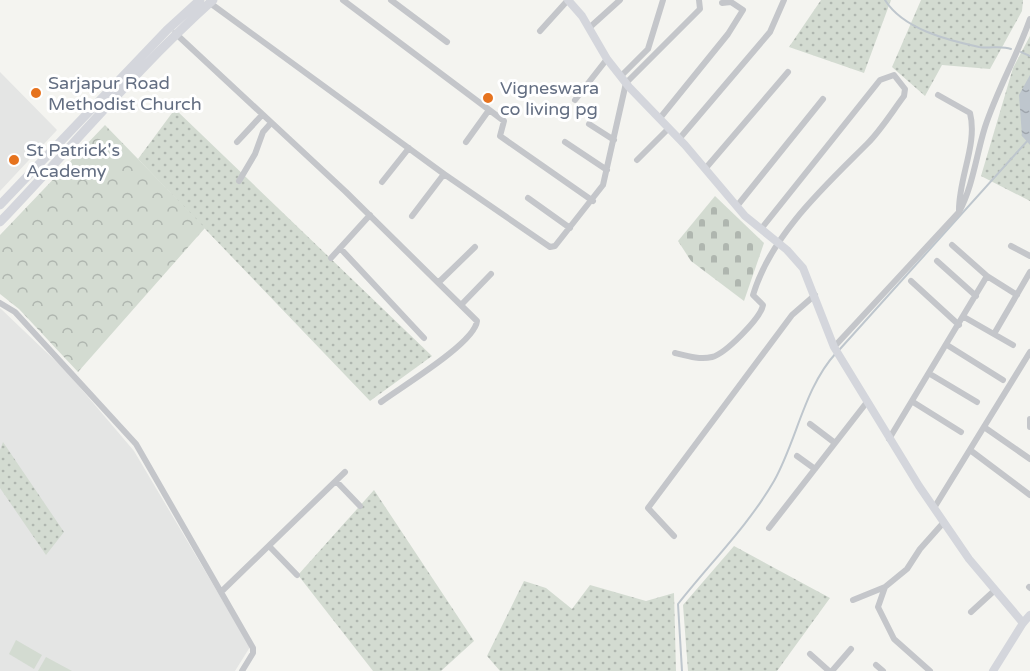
<svg xmlns="http://www.w3.org/2000/svg" width="1030" height="671" font-family="'Varela Round',sans-serif">
  <defs>
    <pattern id="grass-dots" width="8" height="8" patternUnits="userSpaceOnUse" patternTransform="scale(1.5)"><rect width="8" height="8" fill="#d3dbd1"/><path d="M2 2h.1M6 6h.1" fill="none" stroke="#afb6af" stroke-width="1.8" stroke-linecap="round"/></pattern>
    <pattern id="forest-crowns" width="20" height="18" patternUnits="userSpaceOnUse" patternTransform="scale(1.5)"><rect width="20" height="18" fill="#d3dbd1"/><path d="M2 6a3 3 0 1 1 6 0M12 15a3 3 0 1 1 6 0" fill="none" stroke="#afb6af"/></pattern>
    <pattern id="cemetery-stones" width="16" height="16" patternUnits="userSpaceOnUse" patternTransform="scale(1.5)"><rect width="16" height="16" fill="#d3dbd1"/><path d="M2 7V4a2 2 0 0 1 4 0v3zM10 15v-3a2 2 0 0 1 4 0v3z" fill="#afb6af"/></pattern>
    <pattern id="water-ripples" width="26" height="14" patternUnits="userSpaceOnUse" patternTransform="scale(1.5)"><rect width="26" height="14" fill="#bec6cd"/><path d="M2 4q2-2 4 0t4 0M15 11q2-2 4 0t4 0" fill="none" stroke="#9ea5ac"/></pattern>
  </defs>
  <rect width="100%" height="100%" fill="#f4f4f0"/>
  <path fill="#e4e5e4" d="M0,72L57,130L0,191Z
    M0,308L66,371L134,451L250,647L235,671H0Z"/>
  <path fill="url(#grass-dots)" d="M821,0H891L864,73L789,47Z
    M921,0H1023L1022,11L990,69L942,65L925,96L892,67Z
    M1030,36V201L981,176L1013,68Z
    M175,109L432,356L370,401L138,159Z
    M3,442L64,532L46,555L0,488V450Z
    M374,490L474,641L441,671H373L298,575Z
    M734,546L830,598L777,671H688L683,605Z
    M524,581L546,588L572,609L590,585L646,601L674,593L676,671H500L487,656Z"/>
  <path fill="url(#forest-crowns)" d="M105,125L205,228L78,372L19,309L0,294V235Z"/>
  <path fill="url(#cemetery-stones)" d="M715,196L764,243L744,301L691,261L678,241Z"/>
  <path fill="#d3dbd1" d="M16,640L42,655L34,669L9,654Z
    M46,657L72,671H38Z"/>
  <path fill="url(#water-ripples)" d="M1030,75V145L1022,136L1019,95Z"/>
  <g fill="none" stroke-linecap="round" stroke-linejoin="round">
    <path stroke="#bec6cd" stroke-width="2" d="M885,0C903,29 947,40 979,47C990,49 1000,45 1011,49
      M1021,52L1030,56
      M840,349L1030,138
      M682,671L678,604C710,563 748,526 774,481C797,440 804,388 836,353"/>
    <path stroke="#c4c6ca" stroke-width="6" d="M343,0L504,121L500,136L593,201
      M391,0L447,42
      M210,3L444,174L550,247L555,246L603,185L626,83L700,9L699,0
      M589,28L620,0
      M540,31L568,0
      M175,33L346,192L477,321C475,343 401,387 381,402
      M621,76L648,49L663,0
      M938,95L970,113C978,144 958,179 959,212
      M575,100L607,59
      M660,118L728,34L743,10L731,2L722,3
      M589,124L614,140
      M679,139L770,32L784,0
      M237,142L262,115
      M466,142L489,110
      M565,142L607,170
      M637,160L669,128
      M705,169L788,72
      M239,181L255,154L263,132L271,123
      M382,182L409,148
      M528,198L570,228
      M737,206L823,99
      M412,216L444,174
      M1011,246L1030,256
      M340,248L424,338
      M331,258L370,215
      M937,261L976,296
      M987,276L1017,295
      M911,281L959,325
      M439,282L475,247
      M0,303L15,312L136,444L253,648V653L242,671
      M461,305L491,274
      M964,317L1013,345
      M994,334L1030,272
      M947,345L1003,380
      M834,347L959,212C973,186 976,156 985,127C997,90 1017,56 1030,19
      M675,353C687,356 700,360 712,357C725,354 761,318 763,305L753,295C771,235 824,187 867,144C881,130 892,112 904,96L905,89L894,75L880,80L761,229
      M930,374L977,402
      M913,402L961,432
      M1030,419V427
      M810,424L835,443
      M984,427L1030,459
      M889,439L987,276L952,245
      M970,450L1030,495
      M797,456L815,469
      M336,481L360,506
      M934,508L1030,352
      M769,528L867,402
      M674,536L648,508L792,315L815,295
      M269,546L297,575
      M1029,587L1030,588
      M221,592L345,472
      M853,600L885,587
      M971,612L995,590
      M810,654L829,671
      M876,665L883,671
      M832,671L851,649
      M930,671L894,639L878,607L885,587L907,569L920,549L944,522"/>
    <path stroke="#d4d6dc" stroke-width="8" d="M568,0L582,16L607,59L629,87L685,145L745,216L787,250L803,268L834,347L919,486L969,559L1023,623L1030,615
      M993,671L1023,623"/>
    <path stroke="#d4d6dc" stroke-width="9" d="M0,205L167,30L200,0
      M0,222C71,148 137,68 213,0"/>
  </g>
  <g fill="#e6731e" stroke="#fff" stroke-width="2">
    <circle cx="36" cy="93" r="6"/>
    <circle cx="488" cy="98" r="6"/>
    <circle cx="14" cy="160" r="6"/>
  </g>
  <g text-anchor="middle" dominant-baseline="central" stroke-width="6" stroke-linejoin="round" paint-order="stroke">
    <g font-size="18" fill="#636e82" stroke="#fff" text-anchor="start">
      <text x="48" y="83">Sarjapur Road<tspan x="48" dy="21">Methodist Church</tspan></text>
      <text x="500" y="88">Vigneswara<tspan x="500" dy="21">co living pg</tspan></text>
      <text x="26" y="150">St Patrick's<tspan x="26" dy="21">Academy</tspan></text>
    </g>
  </g>
</svg>
